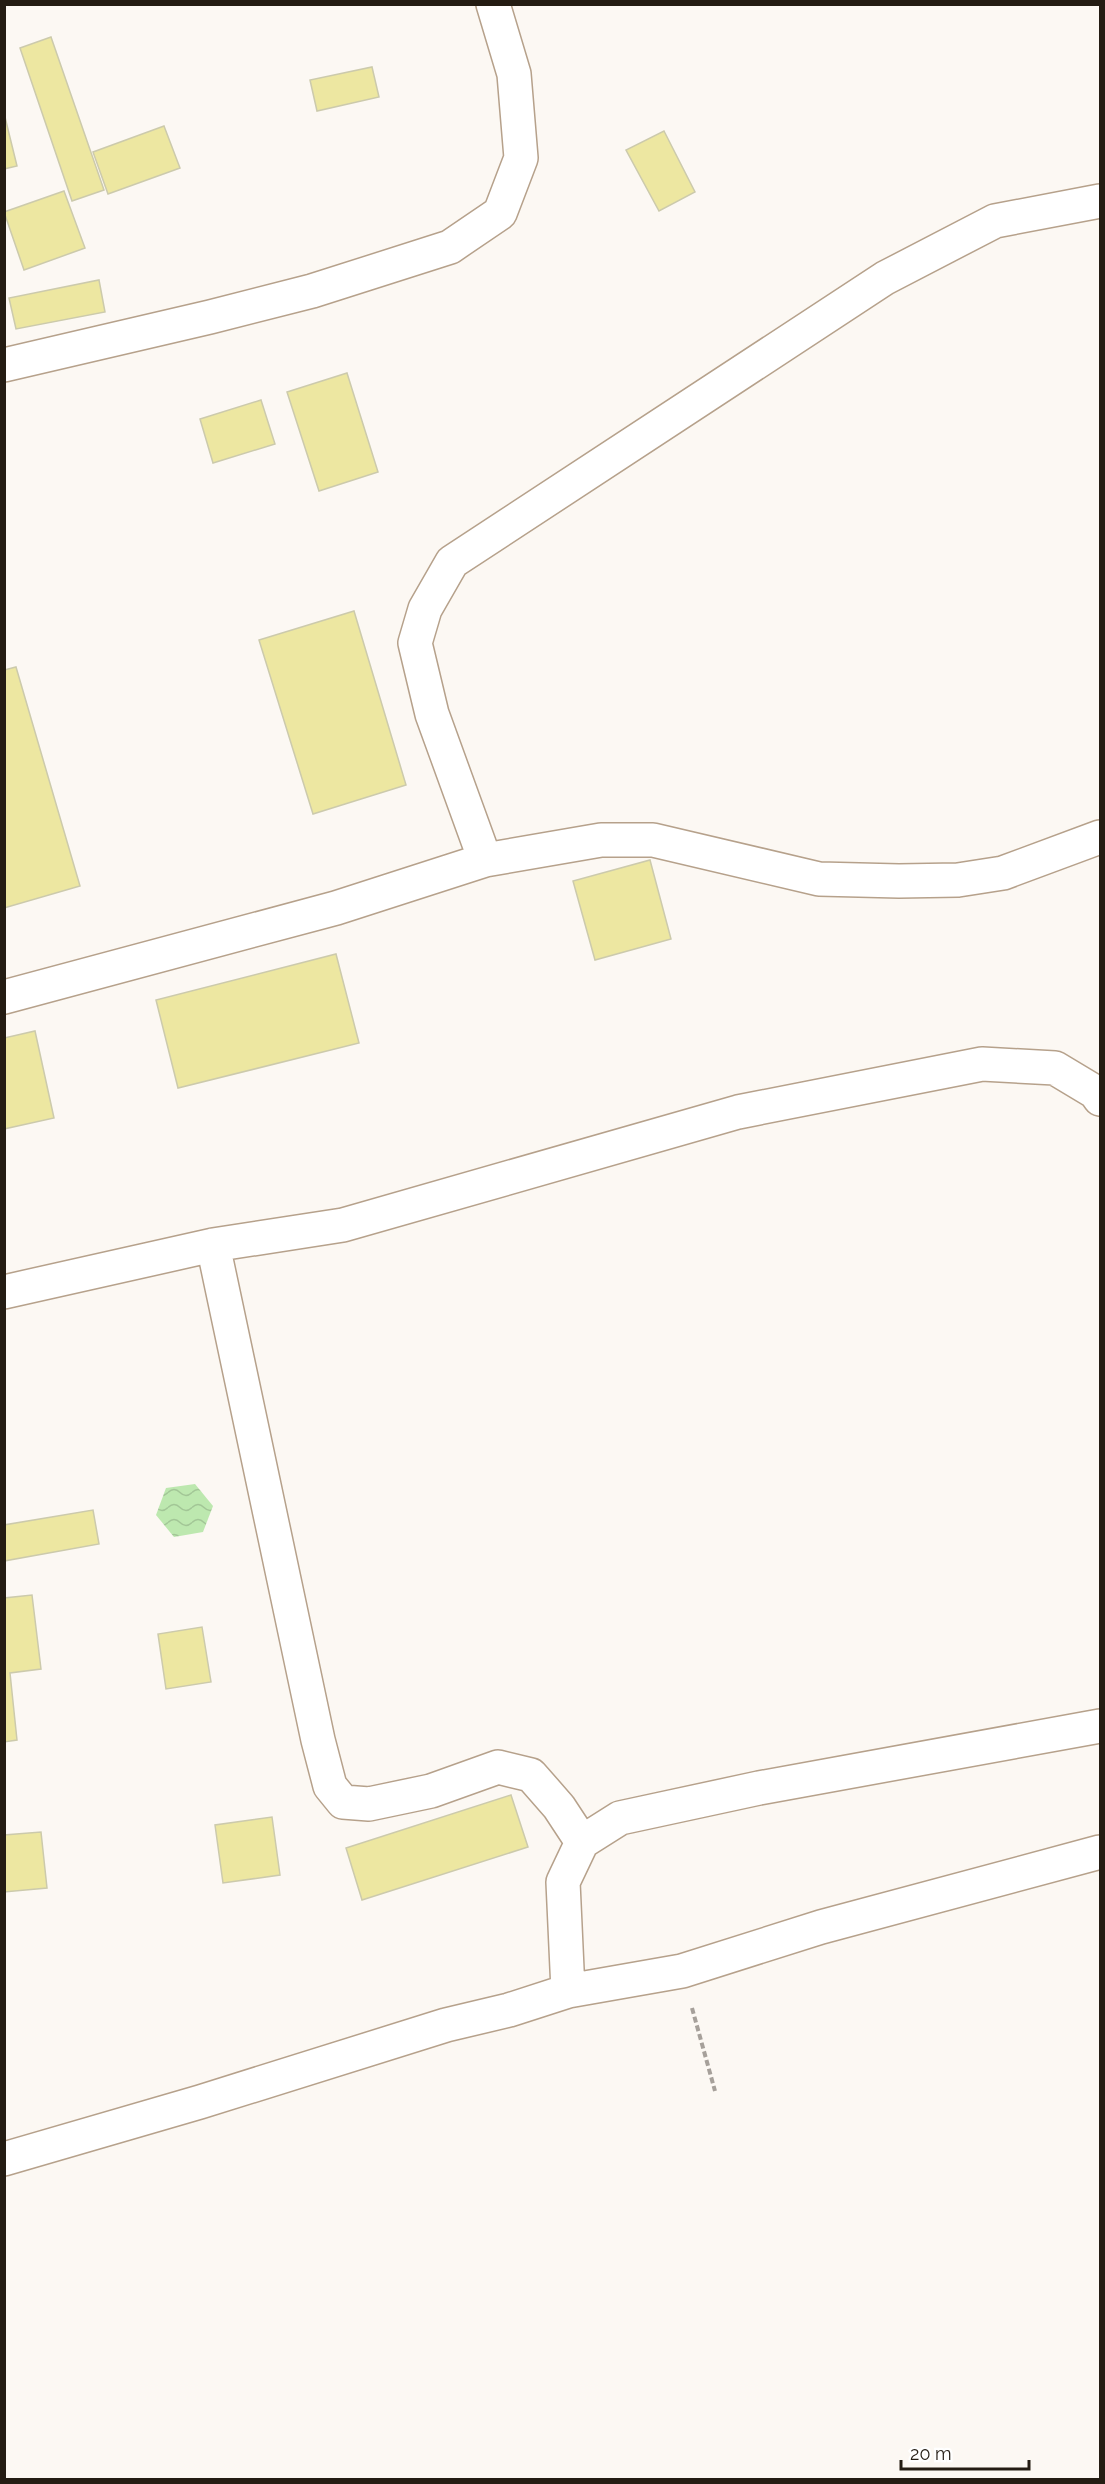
<svg xmlns="http://www.w3.org/2000/svg" width="1105" height="2484" font-family="Raleway,sans-serif">
  <defs>
    <pattern id="water-waves" width="16" height="10" patternUnits="userSpaceOnUse" patternTransform="scale(1.5)"><rect width="16" height="10" fill="#bde8af"/><path d="M0 5q4-4 8 0t8 0" fill="none" stroke="#a2c696"/></pattern>
  </defs>
  <rect width="100%" height="100%" fill="#fcf8f3"/>
  <path fill="url(#water-waves)" d="M195,1484L213,1506L203,1532L174,1537L156,1515L166,1488Z"/>
  <path fill="#ede7a1" stroke="#cccaac" stroke-width="1.5" d="M51,37L104,190L72,201L20,48Z
    M372,67L379,97L317,111L310,80Z
    M4,113L17,166L4,169Z
    M164,126L180,168L108,194L93,152Z
    M664,131L695,192L659,211L626,150Z
    M64,191L85,248L24,270L4,212Z
    M99,280L105,312L16,329L9,298Z
    M347,373L378,472L319,491L287,392Z
    M261,400L275,444L213,463L200,419Z
    M354,611L406,785L313,814L259,640Z
    M16,667L80,886L4,908V670Z
    M650,860L671,939L595,960L573,881Z
    M336,954L359,1043L178,1088L156,1000Z
    M35,1031L54,1118L4,1129V1038Z
    M93,1510L99,1544L4,1561V1525Z
    M32,1595L41,1669L10,1673L17,1740L4,1742V1598Z
    M202,1627L211,1682L166,1689L158,1634Z
    M511,1795L528,1847L362,1900L346,1848Z
    M272,1817L280,1875L223,1883L215,1825Z
    M41,1832L47,1888L4,1892V1835Z"/>
  <g fill="none" stroke-linecap="round" stroke-linejoin="round">
    <g stroke="#b6a18b" stroke-width="36">
      <path id="minor" d="M4,365L210,317L312,291L450,247L500,213L521,158L514,74L493,4
        M485,860L432,714L415,643L425,609L452,562L885,278L995,221L1100,201
        M4,997L336,908L485,860L601,840H653L819,879L899,881L958,880L1003,873L1100,837
        M213,1245L318,1740L330,1786L343,1802L369,1804L431,1791L498,1767L531,1775L559,1807L582,1842
        M4,1292L213,1245L343,1225L738,1112L982,1064L1055,1068L1095,1092L1100,1099
        M568,1991L563,1882L582,1842L620,1818L759,1788L1100,1726
        M4,2159L200,2102L446,2025L509,2010L568,1991L682,1971L821,1927L1100,1852"/>
    </g>
    <path stroke="#a6a09a" stroke-width="4" stroke-dasharray="6 3" stroke-linecap="butt" d="M692,2008L715,2091"/>
    <use href="#minor" stroke="#fff" stroke-width="33"/>
  </g>
  <rect width="1105" height="2484" fill="none" stroke="#241c13" stroke-width="12"/>
  <path d="M901 2460v9h128v-9" fill="none" stroke="#241c13" stroke-width="3"/>
  <text x="910" y="2460" font-size="18" fill="#241c13" stroke="#ffffff" stroke-width="4.5" paint-order="stroke">20 m</text>
</svg>
